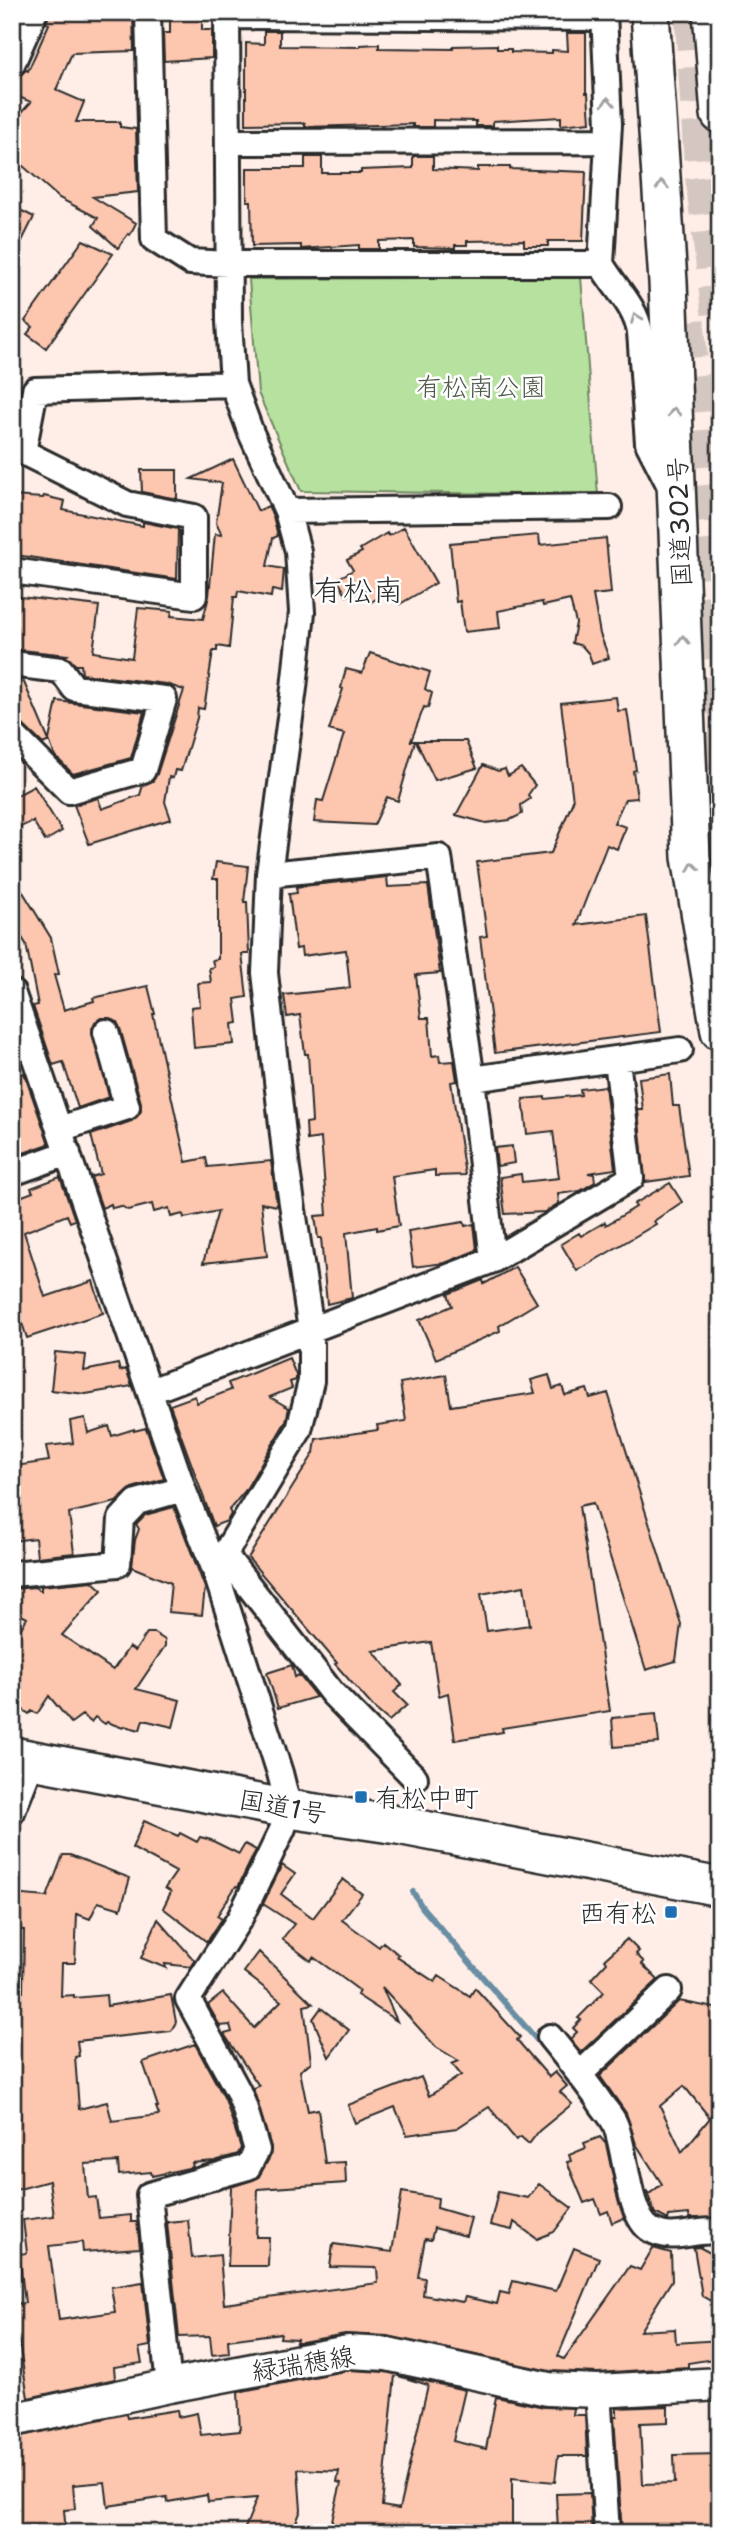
<svg xmlns="http://www.w3.org/2000/svg" width="732" height="2545" font-family="'Shantell Sans','Klee One',sans-serif">
  <rect width="100%" height="100%" fill="#feeee7"/>
  <filter id="ink" filterUnits="userSpaceOnUse"><feTurbulence type="fractalNoise" baseFrequency=".0143" numOctaves="2"/><feDisplacementMap in="SourceGraphic" scale="14" xChannelSelector="R" yChannelSelector="G"/><feConvolveMatrix kernelMatrix="1 2 1 2 8 2 1 2 1" color-interpolation-filters="sRGB"/></filter>
  <g filter="url(#ink)">
    <path fill="#b6e19e" stroke="#708664" stroke-width="2" d="M581,277L598,495L301,491L258,393L249,279Z"/>
    <g fill="none" stroke-linecap="round" stroke-linejoin="round">
      <path stroke="#698ea3" stroke-width="6" d="M413,1892L422,1907L556,2062"/>
    </g>
    <path fill="#fcc6af" stroke="#2b2b2b" stroke-width="2" fill-rule="evenodd" d="M50,12H133L134,51L72,53L56,90L84,102L76,122H120V127L136,129L138,192L93,197L136,223L130,235L128,234L118,248L93,226L98,218L59,198L22,165L12,175V123L31,102L12,94V91L18,77L26,70L28,71L49,24L46,23Z
      M170,12H202V30H212V58L164,61L163,33H170Z
      M264,31H280V46L360,47V45L379,44V48L453,49V46L497,45V49H511V52L552,53V50L568,51L567,33H586V93H588L590,122L561,125V117L493,121V126H476V121L433,120V127H413V124L305,127V123L246,124V43L264,44Z
      M413,156H433V169L478,171V167H510V169L586,172L583,241H548V246H524V240L467,241V245H455V248L414,247V240L379,241V249H359V245L301,249V245L252,246L251,201H247V168H305V157H322V173H361V170L413,168Z
      M12,206L34,217L12,261Z
      M83,240L113,254L46,348L27,334L33,327L25,321Z
      M233,459L258,511L268,506L273,516L278,536L273,538L267,566L284,569L282,592L272,590L271,597L238,591L237,597H234L229,648L217,646V651H213L204,709L198,708L197,718L181,771L175,770L173,778L169,777L165,802L171,819L89,844L74,805L98,798L102,809L140,795L143,785L153,781L157,774L184,690L166,684L82,674L81,665H76L65,656L67,655L12,649V596L99,606L93,652L132,658L138,608L172,611L171,616L203,619L209,596L215,534L222,535L216,523L222,483L191,479Z
      M141,470H177V499L142,492Z
      M12,496L43,498L44,496L65,501L63,510L143,526V522L178,529L177,579L15,555L16,552L12,551Z
      M404,527L436,583L400,604L392,590L371,602L363,588L347,596L337,579L353,570L347,560L362,552L360,549L387,533L389,536Z
      M539,535L540,545L606,538L611,593L593,595L600,634L609,658L592,664L589,654L582,646L572,643L576,623L570,600L543,606L542,602L498,611L500,628L464,632L460,601L456,602L450,543Z
      M370,653L430,672L425,689L432,693L428,708L424,707L411,741H415L398,801L387,797L374,825L314,822L317,800L323,801L344,734L329,730L343,689L341,688L346,669L362,673Z
      M12,679L23,680L49,741L43,744L20,722L12,700Z
      M616,697L618,711L627,710L636,770L633,771L637,798L625,799L614,823L626,827L617,849L607,845L576,925L646,916L661,1032L495,1053L480,937L487,936L477,862L551,853L573,801L561,703Z
      M57,701L144,712L131,758L73,774L55,756L49,740Z
      M416,741H466L477,768L435,780Z
      M483,765L498,771L505,769L508,776L521,768L535,785L528,795L530,799L521,805L522,814L510,820L486,823L456,815Z
      M34,786L62,831L45,841L33,821L12,831V798Z
      M216,862L248,866L244,902H247L249,954H242L247,997L235,999L238,1023L232,1024L234,1044L194,1048L191,1007L200,1006L198,983L211,982L209,968L214,967L212,960L218,959V879H213Z
      M12,874L51,938L59,974L54,975L64,1010L94,1001L93,998L148,986L155,1014H153L186,1162L206,1158L208,1167L271,1161L277,1206L261,1203L267,1256L203,1263L218,1211L184,1218L183,1214L171,1217L169,1208L154,1212L152,1204L128,1210L121,1206L112,1208L111,1204L102,1208L91,1177L101,1174L91,1135L132,1121L141,1111V1103L120,1028L117,1022L110,1018H101L95,1022L92,1029L109,1097L78,1108L63,1062L53,1065L33,1006L38,1005L26,944L12,922Z
      M387,877L388,887L428,885L440,973L416,975L421,1018H429L432,1056L439,1055L440,1062L454,1061L457,1081L451,1082L465,1175L435,1176V1170L392,1176L399,1226L377,1230V1227L346,1233L352,1298L327,1304L321,1238H318L315,1216L327,1215L321,1138L307,1140L306,1123L312,1122L308,1054H305L300,1015L287,1017L284,995L350,988L346,950L302,956L301,948L296,949L289,894L297,893L296,887L303,886Z
      M24,1073L49,1144L12,1157V1077Z
      M670,1074L673,1106H679L689,1176L645,1182L638,1110H643L639,1078Z
      M605,1086L615,1169L588,1173L594,1174L595,1182L580,1191L558,1194L559,1203L545,1212L505,1214L500,1177L521,1174L522,1182L559,1178L553,1131L527,1134L523,1099L545,1097V1099L581,1095L580,1089Z
      M512,1146L514,1163L497,1166L495,1148Z
      M60,1177L75,1220L70,1222L67,1215L24,1232L45,1297L93,1281L103,1313L27,1338L12,1293V1200L33,1192L31,1188Z
      M670,1183L682,1202L654,1221L656,1224L577,1271L561,1244L579,1233L581,1236L605,1222L606,1225L636,1207L634,1204Z
      M464,1222L465,1226L474,1224L477,1250L445,1263L413,1267L408,1231Z
      M515,1267L537,1303L499,1326L500,1331L436,1359L419,1320L452,1306L448,1294L483,1280L484,1284Z
      M55,1352L86,1355L84,1371L118,1364L120,1371L126,1369L132,1386L86,1394L51,1390Z
      M289,1358L296,1375V1380L290,1382L292,1388L270,1397L289,1408L286,1421L245,1491L229,1510L231,1514L227,1521L214,1526L170,1405L195,1396L197,1403L231,1390L228,1383Z
      M446,1375L451,1406L535,1393L531,1380L549,1375L553,1389L562,1386L565,1395L587,1389L590,1398L608,1393L681,1624L676,1661L646,1670L593,1503L579,1506L610,1711L502,1728L503,1732L455,1740L448,1693L439,1696L431,1642L373,1651L402,1685L394,1692L407,1705L389,1721L375,1709L335,1664L337,1663L248,1558L314,1453L316,1439L378,1430L377,1425L406,1421L400,1383ZM524,1586L530,1625L487,1631L481,1594Z
      M85,1418L88,1433L109,1426L112,1436L134,1429V1431L146,1428L164,1479L132,1488L116,1502L69,1513L74,1553L37,1557L35,1538L12,1541V1474H16L15,1466L49,1461L46,1446L73,1443L70,1421Z
      M174,1507L205,1588L202,1615L168,1612L171,1583L132,1567L135,1540L139,1529L136,1524L145,1515Z
      M92,1581L102,1590L62,1635L113,1670L129,1647L135,1651L147,1633H154L165,1640V1646L136,1689L180,1700L173,1727L143,1720L140,1730L124,1726L123,1728L107,1722L105,1724L95,1717L91,1722L82,1715L71,1723L49,1696L37,1714L32,1711L29,1714L12,1702V1643L27,1618L12,1610V1593L15,1589L34,1587L41,1591V1586Z
      M292,1665L295,1677L299,1675L316,1697L278,1708L267,1673Z
      M656,1714L659,1743L614,1747L612,1718Z
      M144,1821L178,1836L180,1833L197,1842L200,1837L211,1840L239,1854L245,1844L256,1850L238,1887L236,1886L217,1916L222,1919L207,1942L163,1908L171,1892L165,1888L176,1872L132,1848Z
      M63,1855H70L130,1878L121,1909L98,1902L90,1919L77,1914L75,1963H62L61,1996L74,1995V1998L106,1995L107,2006L171,1995L176,2022L171,2031L77,2041L79,2056L75,2057L79,2109L107,2102L112,2121L159,2115L156,2107H158L143,2062L195,2044L225,2099L241,2148L238,2154L215,2161L192,2163L193,2167L152,2176L151,2172L119,2175L118,2162L85,2164L88,2198L96,2197L99,2218L131,2215V2222H137L140,2248L83,2252L82,2242L49,2246L59,2320L115,2312L111,2287L143,2282L150,2346L139,2348L142,2363L114,2367L115,2379L28,2398L18,2336L14,2337L12,2327V2304L25,2303L19,2254L27,2253L23,2220L54,2216L49,2181L12,2191V1993L23,1992L24,1930L12,1929V1894L47,1897Z
      M282,1865L295,1874L281,1894L313,1918L343,1879L362,1894L342,1920L379,1947L383,1942L399,1955L397,1957L435,1982L439,1976L470,1996L475,1988L520,2037L517,2040L549,2077L555,2072L567,2086L560,2092L572,2104L539,2131L529,2144L521,2137L516,2140L489,2107L457,2128L407,2135L395,2107L355,2123L348,2105L421,2077L429,2096L461,2075L452,2064L459,2061L436,2047L382,1987L397,2021L357,1995L360,1991L337,1974L313,1957L311,1961L282,1939L294,1924L263,1904Z
      M158,1919L195,1961L191,1967L165,1964L166,1968L141,1958Z
      M627,1939L639,1951L636,1954L644,1962L642,1964L658,1980L581,2052L570,2039L577,2032L573,2028L581,2020L578,2018L604,1992L591,1979L607,1962L605,1959Z
      M259,1952L313,2004L304,2006L311,2062L300,2071L308,2111L318,2109L325,2163L345,2162L346,2183L258,2189L256,2237H269L268,2266H228L231,2187L258,2178L270,2157L271,2147L253,2088L259,2086L224,2034L232,2032L230,2025L220,2026L208,2005L223,1993L254,2028L281,2001L244,1972Z
      M679,2001L720,2009V2218H690L689,2214L669,2216L668,2220L655,2213L646,2190L649,2194L662,2184L636,2144L626,2113L600,2076ZM684,2086L710,2118L682,2152L660,2106Z
      M321,2008L349,2030L329,2057L313,2019Z
      M600,2137L606,2144L618,2200L624,2218L612,2223L608,2211L601,2214L595,2199L584,2203L567,2162L571,2161L569,2155L586,2148L584,2143Z
      M539,2184L572,2208L554,2232L537,2239L514,2222L512,2230L490,2225L498,2192L528,2198Z
      M402,2192L438,2198L437,2208L471,2218L466,2236L434,2228L431,2240L425,2239L418,2277L425,2278L423,2295L463,2302L465,2297L497,2304L500,2292L509,2294L513,2281L556,2291L574,2248L599,2258L558,2356L564,2359L630,2266L640,2270L653,2248L671,2253L672,2280L640,2331L675,2329L676,2343L720,2340V2358L688,2363V2367L598,2373L550,2371L388,2336L345,2334L302,2342H296L297,2339L280,2338L281,2333L228,2340L229,2353L212,2355L210,2336L179,2337L167,2222L188,2220L192,2258L220,2255L224,2304L378,2283L377,2268L330,2267L333,2244L392,2252Z
      M699,2247L720,2258V2306L702,2296L694,2248Z
      M349,2370L385,2372L465,2390L453,2441L486,2449L496,2397L544,2407L574,2408L573,2415H585L587,2456H558L555,2482L512,2478V2533H329L341,2483L337,2482L339,2471L298,2469L301,2510L292,2533H243L257,2498L208,2502L207,2495L168,2502L167,2497L108,2506L105,2482L73,2485L75,2509L64,2510L66,2533H12V2438L126,2414L127,2418L177,2410L178,2417L197,2413L201,2435L240,2431L238,2392ZM395,2375L428,2385L399,2509L382,2506Z
      M668,2406V2422L640,2423L643,2484L675,2483L674,2455L720,2454V2528H694V2533H622L614,2416H617V2408Z
      M590,2493L592,2533H585V2528L558,2530L556,2494Z"/>
    <g fill="none" stroke-linecap="round" stroke-linejoin="round">
      <path stroke="#d4c7c1" stroke-width="37" stroke-dasharray="37 18" stroke-linecap="butt" d="M693,12L703,172L720,313
        M686,321L706,546L720,648
        M709,622L715,740L720,778"/>
      <g stroke="#2b2b2b" stroke-width="30">
        <path id="minor" d="M148,12L154,239L190,262L228,264H601
          M604,12L609,124L601,264C614,287 635,305 640,332L648,443L671,488
          M227,16L604,18
          M12,64L35,12
          M228,142L608,141
          M12,451L23,452L127,504L194,517V596L12,571
          M23,452L35,390L233,384
          M287,511L609,507
          M12,664L61,670L74,688L164,699L143,770L69,791L12,734
          M269,874L439,857L472,1079L493,1260
          M12,992L183,1489L215,1570L280,1773L289,1809L283,1828L240,1918L188,1999L238,2091L244,2106L257,2150L248,2167L149,2195L169,2386
          M472,1079L680,1050
          M60,1129L127,1107L106,1032
          M12,1173L68,1153
          M151,1391L493,1260L631,1178L617,1060
          M224,1554L332,1693L415,1778
          M215,1570L299,1430L311,1381V1330L287,1170L265,973L269,874L294,688L302,612L298,551L287,511L251,433L233,384L229,322L227,12
          M12,1574L118,1564L121,1519L137,1502L183,1489
          M12,1812L33,1759
          M550,2037C567,2058 584,2079 600,2102C604,2109 612,2116 615,2124C626,2148 627,2216 651,2230C676,2244 697,2226 720,2233
          M580,2074L669,1990
          M598,2391L607,2533"/>
      </g>
      <g stroke="#2b2b2b" stroke-width="37">
        <path id="major" d="M12,2420L169,2386L348,2352L387,2354L548,2389L598,2391L720,2384"/>
      </g>
      <g stroke="#2b2b2b" stroke-width="42">
        <path id="highway" d="M650,12L668,282L691,857L720,1031
          M712,12L720,114
          M12,1756L289,1809L398,1825L720,1887"/>
      </g>
      <use href="#minor" stroke="#fff" stroke-width="24"/>
      <use href="#major" stroke="#fff" stroke-width="32"/>
      <use href="#highway" stroke="#fff" stroke-width="37"/>
    </g>
    <defs><path id="oneway-chevron" d="M-2-3.5L2.5 0L-2 3.5" fill="none" stroke-width="1.6" stroke-linecap="round" stroke-linejoin="round" transform="scale(1.75)"/></defs>
    <g stroke="#a0a0a0">
      <use href="#oneway-chevron" transform="translate(608 102) rotate(-93)"/>
      <use href="#oneway-chevron" transform="translate(662 185) rotate(-94)"/>
      <use href="#oneway-chevron" transform="translate(636 318) rotate(-111)"/>
      <use href="#oneway-chevron" transform="translate(674 412) rotate(-93)"/>
      <use href="#oneway-chevron" transform="translate(683 640) rotate(-92)"/>
      <use href="#oneway-chevron" transform="translate(693 867) rotate(-99)"/>
    </g>
  </g>
  <g fill="#1f6fb2" stroke="#fff" stroke-width="2.5">
    <rect x="354" y="1790" width="14" height="14" rx="3.5"/>
    <rect x="664" y="1905" width="14" height="14" rx="3.5"/>
  </g>
  <g text-anchor="middle" dominant-baseline="central" stroke-width="5" stroke-linejoin="round" paint-order="stroke">
    <g font-size="26" fill="#4e5848" stroke="#fff">
      <text x="481" y="386">有松南公園</text>
    </g>
    <g font-size="26" fill="#2b2b2b" stroke="#fff">
      <text transform="translate(679 522) rotate(-92)">国道302号</text>
      <text transform="translate(283 1806) rotate(10)">国道1号</text>
      <text transform="translate(303 2363) rotate(-9)">緑瑞穂線</text>
    </g>
    <g font-size="26" fill="#2b2b2b" stroke="#fff" text-anchor="start">
      <text x="375" y="1797">有松中町</text>
      <text x="657" y="1912" text-anchor="end">西有松</text>
    </g>
    <g font-size="30" fill="#2b2b2b" stroke="#fff">
      <text x="358" y="590">有松南</text>
    </g>
  </g>
  <rect width="732" height="2545" fill="none" stroke="#fff" stroke-width="42"/>
  <rect x="21" y="21" width="690" height="2503" fill="none" stroke="#2b2b2b" stroke-width="2.5" filter="url(#ink)"/>
</svg>
